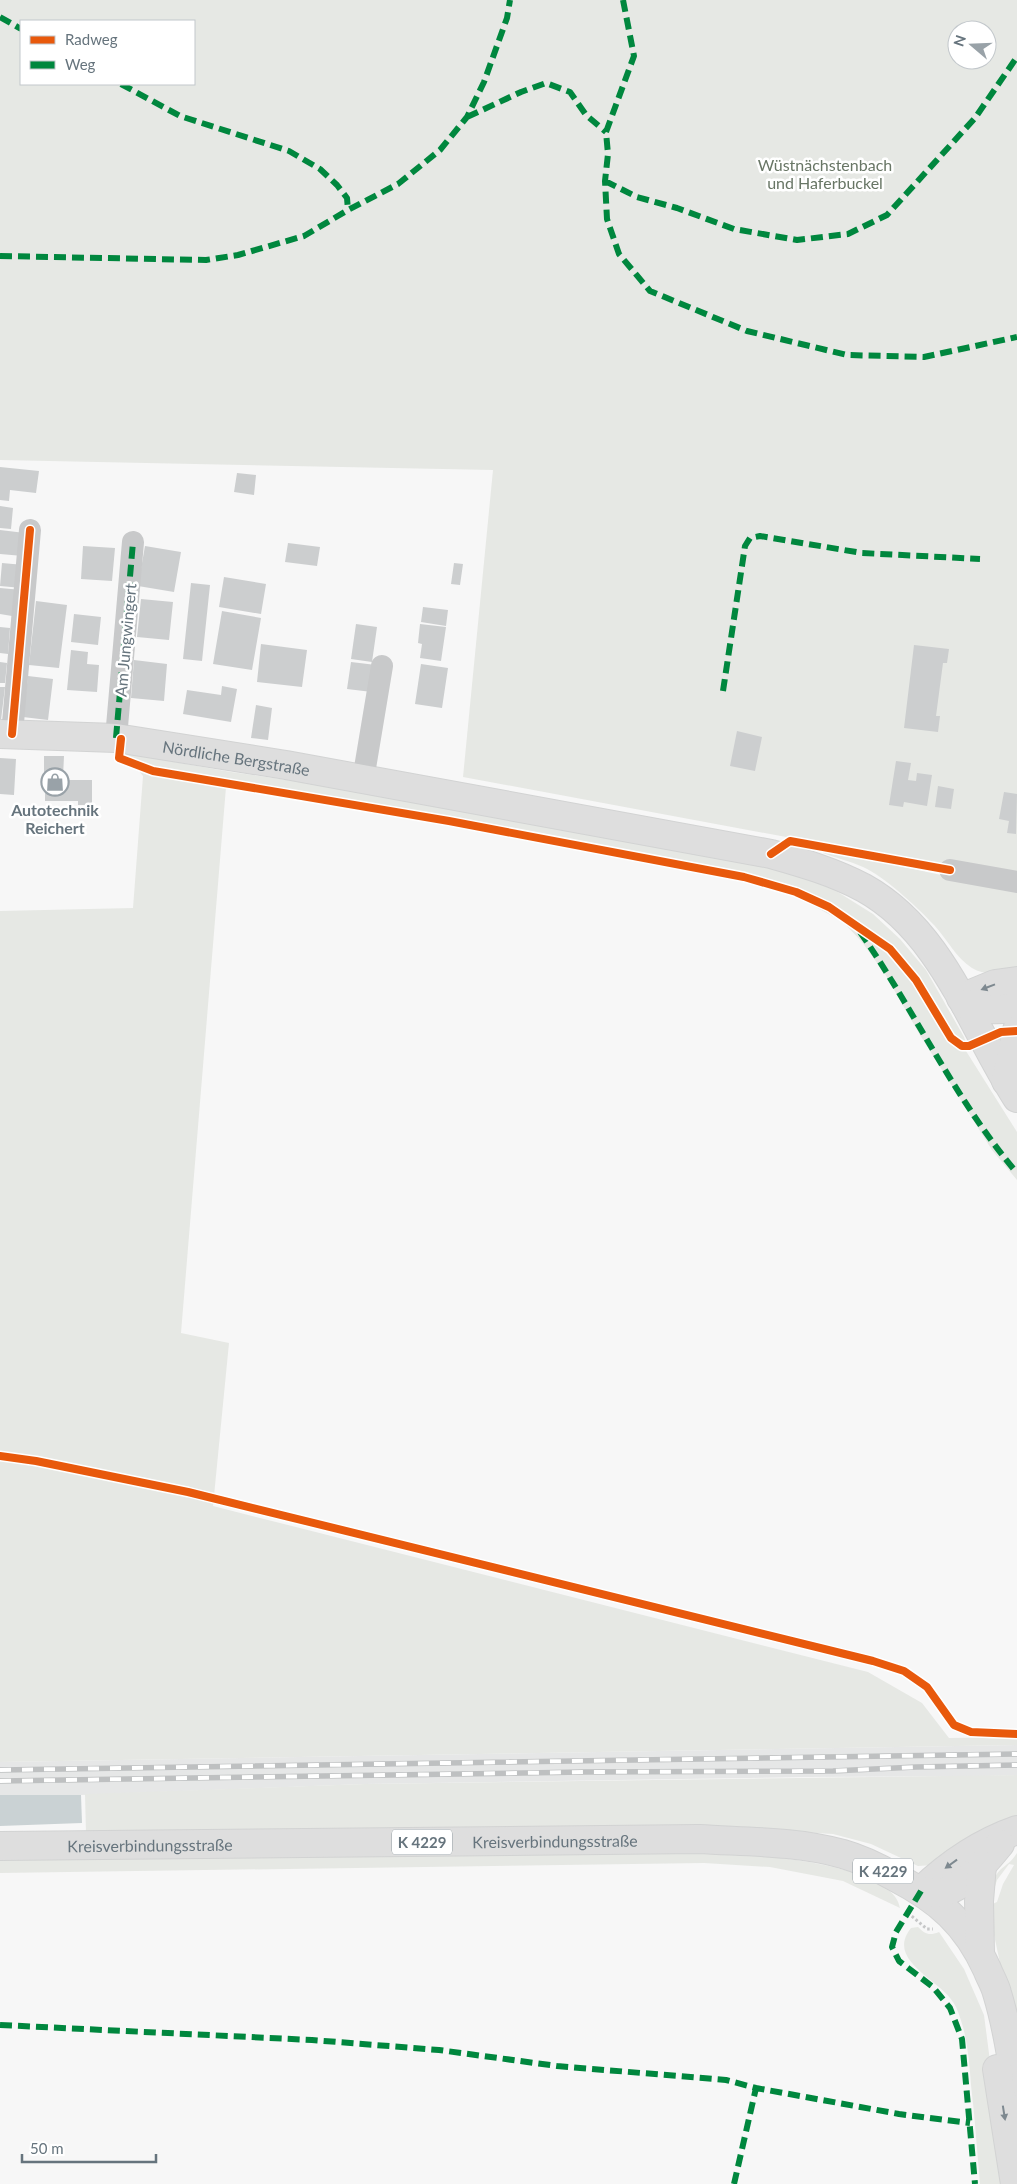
<svg xmlns="http://www.w3.org/2000/svg" width="1017" height="2184" font-family="Lato,sans-serif">
  <rect width="100%" height="100%" fill="#f7f7f7"/>
  <path fill="#e6e7e7" d="M1017,1745V1775L986,1776L806,1777L365,1784L81,1795H0V1762Z"/>
  <path fill="#e6e8e4" fill-rule="evenodd" d="M0,0H1017V876L937,865L463,777L493,470L0,460ZM21,21H194V84H21ZM957,30H987V60H957Z
    M123,753L231,772L308,783L747,862L797,876L833,889L873,914L900,939L926,970L964,1037L968,1049L966,1051L1017,1132V1180L992,1150L920,1035L885,974L862,942L843,922L794,895L744,882L447,825L226,787L181,1333L229,1343L213,1506L868,1672L922,1703L949,1738L1017,1737V1745L0,1762V911L133,908L143,776L130,759Z
    M823,850L1017,891V969C1002,972 987,977 972,968C956,958 947,939 934,925C918,908 884,876 863,867C850,861 836,858 823,853Z
    M1017,1775V1815L933,1865L918,1866L871,1844L833,1834L767,1830L86,1833L85,1794L365,1784Z
    M703,1851C742,1854 893,1861 900,1908L843,1881L770,1867L704,1863L0,1873V1860L54,1858Z
    M1017,1853V2044L988,1906L997,1902L1003,1884L1014,1865L1009,1864L997,1880L993,1893C993,1865 1006,1871 1017,1853Z
    M918,1927C925,1934 929,1936 939,1932L964,1969L984,2015L1006,2184H980C977,2151 975,2118 971,2085C969,2058 967,2032 956,2007C944,1980 884,1962 911,1928Z"/>
  <path fill="#cad2d4" d="M0,1795H81L82,1823L0,1826Z"/>
  <path fill="#cccecf" d="M0,467L39,471L36,493L10,490L9,501L0,500Z
    M237,473L256,475L254,495L234,492Z
    M0,506L13,508L11,529L0,528Z
    M0,530L25,533L23,556L0,554Z
    M288,543L320,547L317,566L285,562Z
    M83,546L115,548L112,581L81,579Z
    M145,546L181,552L174,592L138,586Z
    M2,563L24,565L22,588L0,586Z
    M454,563L463,564L460,585L451,584Z
    M224,577L266,584L261,614L219,607Z
    M191,583L210,585L202,661L183,659Z
    M0,588L22,590L18,617L0,614Z
    M141,599L173,602L169,640L137,637Z
    M36,601L67,605L59,668L29,665Z
    M423,607L448,610L446,626L421,622Z
    M222,611L261,618L252,670L213,664Z
    M74,614L101,617L98,645L71,642Z
    M356,624L377,627L372,662L351,659Z
    M420,624L446,627L441,661L420,658L422,644L418,643Z
    M0,627L10,628L8,654L0,653Z
    M261,644L307,650L302,687L257,682Z
    M914,645L949,649L947,663H943L936,716H940L938,732L904,728Z
    M71,650L88,652L87,664L99,665L97,692L67,690Z
    M134,660L167,664L164,701L131,698Z
    M0,662L7,663L5,683H0Z
    M351,662L376,665L372,692L347,689Z
    M421,664L448,668L442,708L415,704Z
    M28,676L53,679L48,720L23,717Z
    M222,686L237,689L231,722L183,714L187,690L221,695Z
    M0,687H5L1,720H0Z
    M256,705L272,708L268,740L251,738Z
    M737,731L762,737L755,771L730,766Z
    M44,756H64L63,777H44Z
    M0,758L16,759L14,795L0,794Z
    M896,761L911,763L908,780L916,781L917,773L932,775L927,806L904,802L903,807L889,805Z
    M45,780H92V805H78V801H45Z
    M938,786L954,789L951,809L935,807Z
    M1004,792L1017,794L1016,834L1007,833L1009,821L999,819Z"/>
  <g fill="none" stroke-linecap="round" stroke-linejoin="round">
    <g stroke="#d2d3d3" stroke-width="30">
      <g id="major">
        <path id="s1" d="M0,734L116,738L286,765L771,854C803,863 834,872 864,888C943,932 971,1027 1017,1098"/>
        <path d="M961,998L995,984L1017,981"/>
        <path d="M965,1004C983,1009 998,1012 1017,1006"/>
        <path d="M1006,1081L1017,1030"/>
        <path id="s2" d="M0,1846L699,1839C747,1842 797,1841 843,1854C861,1859 879,1868 895,1877C939,1900 966,1923 987,1969C990,1977 995,1985 997,1993C1007,2026 1012,2060 1017,2094"/>
        <path d="M921,1891C949,1864 980,1843 1017,1830"/>
        <path d="M921,1891C928,1891 938,1894 944,1892C966,1886 987,1860 1000,1844"/>
        <path d="M980,1953L979,1901L982,1865"/>
        <path d="M997,2069L1015,2184"/>
      </g>
    </g>
    <path stroke="#c6c7c8" stroke-width="3" stroke-dasharray="2.5 2.5" stroke-linecap="butt" d="M908,1913L927,1929H933"/>
    <path stroke="#c8c9ca" stroke-width="22" d="M12,734L30,530
      M116,738L133,542
      M363,780L382,666
      M950,870L1017,882"/>
    <use href="#major" stroke="#dedede" stroke-width="28"/>
    <g stroke="#bec0c1" stroke-width="5.5">
      <path id="rail" d="M0,1770L1017,1754
        M0,1781L584,1772L833,1771L916,1767L1017,1765"/>
    </g>
    <use href="#rail" stroke="#fff" stroke-width="4" stroke-dasharray="11" stroke-linecap="butt"/>
    <path stroke="#00873e" stroke-width="6" stroke-dasharray="12 6" stroke-linecap="butt" d="M623,0L634,56L606,132L608,154L605,181L607,219L619,254L650,291L747,331L847,355L924,357L1017,337
      M0,17L21,29
      M121,84L180,116L289,151L320,169L337,185L347,198L348,210
      M467,117L521,92L546,83L570,92L586,115L606,132
      M605,181L637,197L677,208L734,229L797,240L848,234L887,215L975,118L1017,57
      M0,256L206,260L238,255L304,236L348,210L398,184L440,150L467,117L484,82L507,18L510,0
      M723,691L745,546L750,538L760,536L862,553L980,559
      M116,738L133,542
      M860,932C915,1011 955,1100 1017,1173
      M921,1891L896,1932L892,1947L899,1961L933,1987L950,2008L962,2039L975,2184
      M0,2025L312,2040L439,2050L557,2066L726,2080L756,2088L899,2114L970,2123
      M734,2184L756,2088"/>
    <g stroke="#fff" stroke-width="11">
      <path id="cycleway" d="M12,734L30,530
        M121,739L119,758L153,771L449,821L744,877L796,892L829,907L890,949L916,980L951,1038L962,1046H969L1001,1032L1017,1031
        M771,854L790,841L950,870
        M0,1456L36,1461L188,1492L873,1661L904,1671L927,1687L954,1725L971,1732L1017,1734"/>
    </g>
    <use href="#cycleway" stroke="#e8590c" stroke-width="8"/>
  </g>
  <defs><path id="oneway-solid" d="M-6-.8H1V-3.2L6.5 0L1 3.2V.8H-6Z" transform="scale(1.25)"/></defs>
  <g fill="#7e8990">
    <use href="#oneway-solid" transform="translate(988 987) rotate(159)"/>
    <use href="#oneway-solid" transform="translate(951 1864) rotate(144)"/>
    <use href="#oneway-solid" transform="translate(1004 2113) rotate(81)"/>
  </g>
  <defs>
    <g id="shop-ring" transform="scale(1.4375)"><circle r="9.5" fill="#fff" stroke="#99a2a8" stroke-width="1.5"/><path d="M-5-2.5h2.3a2.7 3.5 0 0 1 5.4 0H5L5.5 6h-11ZM-1.5-2.5h3a1.5 2.3 0 0 0-3 0Z" fill="#99a2a8"/></g>
  </defs>
  <g fill-rule="evenodd">
    <use href="#shop-ring" x="55" y="782"/>
  </g>
  <g text-anchor="middle" dominant-baseline="central" stroke-width="5" stroke-linejoin="round" paint-order="stroke">
    <g fill="#fff" stroke="#949ea4" stroke-width="1">
      <rect x="392" y="1829.5" width="60" height="25" rx="4"/>
      <rect x="853" y="1858.5" width="60" height="25" rx="4"/>
    </g>
    <g font-size="15" font-weight="bold" fill="#66747d">
      <text x="422" y="1842">K 4229</text>
      <text x="883" y="1871">K 4229</text>
    </g>
    <g font-size="16" fill="#687665" stroke="#fff">
      <text x="825" y="164">Wüstnächstenbach<tspan x="825" dy="18">und Haferbuckel</tspan></text>
    </g>
    <g font-size="16" fill="#66747d" stroke="#fff">
      <text transform="translate(125 640) rotate(-85)">Am Jungwingert</text>
      <text stroke="none"><textPath href="#s1" startOffset="238">Nördliche Bergstraße</textPath></text>
      <text stroke="none"><textPath href="#s2" startOffset="555">Kreisverbindungsstraße</textPath></text>
      <text stroke="none"><textPath href="#s2" startOffset="150">Kreisverbindungsstraße</textPath></text>
    </g>
    <g font-size="16" font-weight="bold" fill="#66747d" stroke="#fff">
      <text x="55" y="809">Autotechnik<tspan x="55" dy="18">Reichert</tspan></text>
    </g>
  </g>
  <rect x="20" y="20" width="175" height="65" fill="#ffffff" stroke="#c2c7cb"/>
  <rect x="30" y="36" width="25" height="8" fill="#e8590c" stroke="#c2c7cb"/>
  <text x="65" y="45" font-size="15" fill="#66747d">Radweg</text>
  <rect x="30" y="61" width="25" height="8" fill="#00873e" stroke="#c2c7cb"/>
  <text x="65" y="70" font-size="15" fill="#66747d">Weg</text>
  <g transform="translate(972 45) rotate(289)"><circle r="24" fill="#ffffff" stroke="#c2c7cb"/>
  <path d="M0-4L9 19L0 12L-9 19Z" fill="#99a2a8"/>
  <text y="-8" font-size="14" font-weight="bold" text-anchor="middle" fill="#66747d">N</text>
  </g>
  <path d="M22 2154v8h134v-8" fill="none" stroke="#66747d" stroke-width="2.5"/>
  <text x="30" y="2154" font-size="15" fill="#66747d" stroke="#ffffff" stroke-width="4" paint-order="stroke">50 m</text>
</svg>
